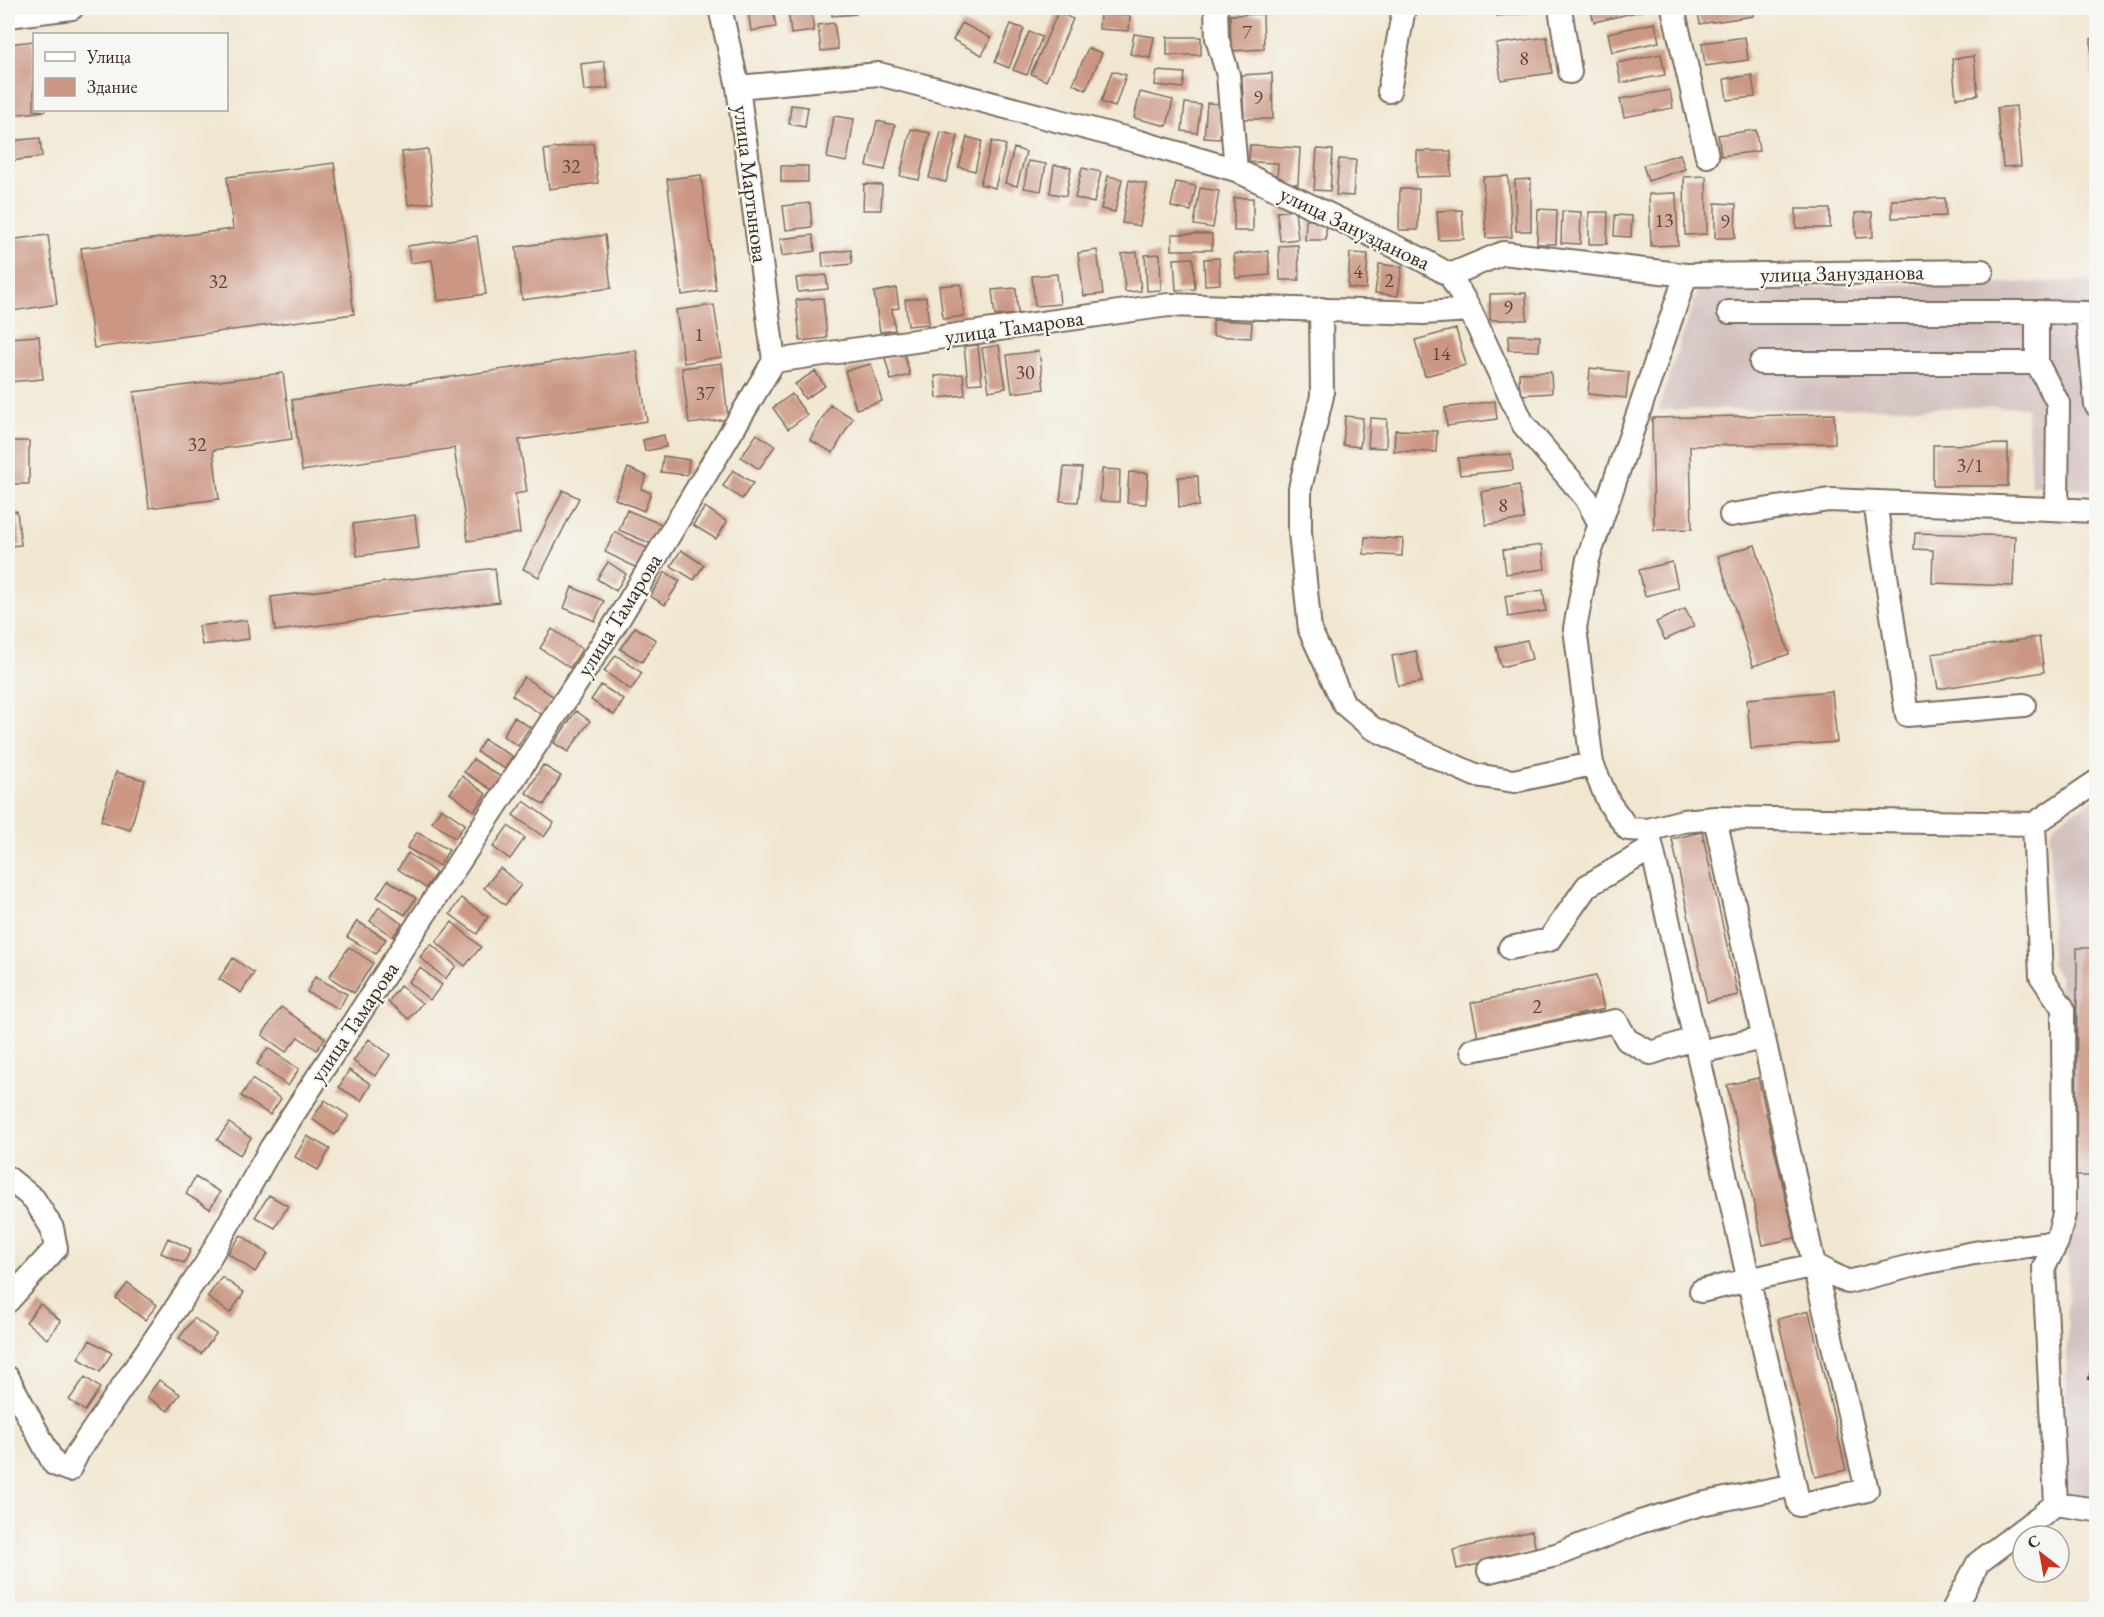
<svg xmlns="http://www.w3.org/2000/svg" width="2104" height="1617" font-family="'EB Garamond',serif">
  <rect width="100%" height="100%" fill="#f6f6f2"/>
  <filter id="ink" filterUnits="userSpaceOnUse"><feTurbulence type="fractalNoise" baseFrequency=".0167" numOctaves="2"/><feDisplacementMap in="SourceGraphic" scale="12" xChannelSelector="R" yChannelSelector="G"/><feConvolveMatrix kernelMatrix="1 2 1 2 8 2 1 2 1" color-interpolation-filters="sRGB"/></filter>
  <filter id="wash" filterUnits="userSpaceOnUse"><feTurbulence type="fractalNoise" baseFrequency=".008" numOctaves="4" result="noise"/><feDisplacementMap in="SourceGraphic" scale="24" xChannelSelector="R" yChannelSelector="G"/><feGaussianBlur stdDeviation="1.35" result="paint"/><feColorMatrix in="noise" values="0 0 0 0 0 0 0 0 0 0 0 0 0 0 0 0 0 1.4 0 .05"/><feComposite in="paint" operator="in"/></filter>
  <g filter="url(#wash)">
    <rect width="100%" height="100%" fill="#f1e7d1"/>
    <path fill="#d1bfbd" d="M2096,281V491L2031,485L2027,407L1658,410L1698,289Z
      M2096,797V1506L2065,1505L2068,1271L2060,977L2051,964L2050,832L2056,823Z"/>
    <g id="blocks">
      <path fill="#cb9784" d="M765,8H773L776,27L751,31L748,10Z
        M788,8H811L814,31L791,34Z
        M832,8H856V14L832,16Z
        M1497,8H1544V11L1497,16Z
        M1590,8H1654L1594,22Z
        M1697,8H1752L1753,16L1700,24Z
        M1058,12L1073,19L1046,81L1031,74Z
        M1263,14L1264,49L1231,51L1230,15Z
        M1100,15L1130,16L1129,31L1099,29Z
        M834,23L838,49L821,51L818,25Z
        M962,23L991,38L982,55L953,40Z
        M1655,23L1659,42L1612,52L1608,33Z
        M1011,24L1024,29L1009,68L995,62Z
        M1029,32L1042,37L1027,75L1013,70Z
        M1134,34L1154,37L1150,58L1130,54Z
        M1167,37H1201V55H1167Z
        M1547,37L1552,73L1501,80L1496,44Z
        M1745,37L1748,60L1705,66L1702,43Z
        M2091,39H2096V119H2094Z
        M34,41V110L46,111L11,115L8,84V44Z
        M1088,48L1102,53L1086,90L1073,84Z
        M1661,54L1665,75L1621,83L1617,63Z
        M1974,56L1978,95L1956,98L1952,59Z
        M604,61L608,88L584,91L581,64Z
        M1112,71L1126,75L1115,107L1101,102Z
        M1157,71L1185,73L1183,88L1155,85Z
        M1272,73L1273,119H1244L1242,75Z
        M1752,75L1755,97L1727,100L1724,79Z
        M1670,90L1673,108L1624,117L1620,99Z
        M1140,92L1173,100L1167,126L1134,118Z
        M1185,103L1201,105L1197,133L1182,131Z
        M1207,103L1223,104L1220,139L1204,138Z
        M791,105L808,107L805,127L789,124Z
        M2016,106L2021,166L2003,167L1997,108Z
        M834,116L854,119L847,162L827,158Z
        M877,121L895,125L885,170L867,166Z
        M911,129L930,133L919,180L900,176Z
        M1756,130L1759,151L1721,156L1718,135Z
        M941,132L958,136L946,182L929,178Z
        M967,137L982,141L975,171L959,167Z
        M40,138L42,157L11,161L9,141Z
        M992,141L1006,145L995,188L980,184Z
        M593,143L598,183L549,189L544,150Z
        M1250,145L1300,148L1298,184L1277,183L1278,163L1249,162Z
        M1014,148L1026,152L1017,186L1005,183Z
        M428,149L433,202L408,205L402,152Z
        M1317,149L1333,150L1330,191L1314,190Z
        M1417,151H1451V176L1417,177Z
        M1680,154L1685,169L1648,181L1643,165Z
        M1339,159L1356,160L1353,196L1336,195Z
        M1028,161L1046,164L1041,191L1024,188Z
        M334,163L354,314L94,348L81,248L233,229L227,177Z
        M1054,165L1071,167L1066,196L1050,193Z
        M781,166H808V182H781Z
        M1082,168L1101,172L1094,203L1075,198Z
        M701,175L716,290L682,295L667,179Z
        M1108,176L1122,179L1115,212L1101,209Z
        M1508,176L1512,237L1486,238L1483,177Z
        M1706,176L1707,234L1685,235L1684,177Z
        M1531,179V231H1516L1515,180Z
        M1129,180L1147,184L1140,226L1122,223Z
        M2096,180V231H2095L2092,181Z
        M1176,182L1196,186L1191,211L1171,207Z
        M864,184L882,185L881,210H863Z
        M1200,188L1219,191L1213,228L1194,225Z
        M1400,189H1419L1418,230H1399Z
        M1676,193L1678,245L1651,246L1649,194Z
        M1234,198H1253V231H1234Z
        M1945,198L1946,216L1892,218V200Z
        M810,203L812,227L786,230L783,206Z
        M1715,203L1736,204L1735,238H1715Z
        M1538,209L1557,210L1556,244H1537Z
        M1796,209H1830V228H1796Z
        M1295,210L1298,239L1280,241L1277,212Z
        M1462,210L1464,239L1439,240L1437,211Z
        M1562,211L1581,212L1580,244L1561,243Z
        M1589,212H1608L1607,244H1589Z
        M1872,212L1873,237L1856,238L1855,213Z
        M1615,215L1632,216L1631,237L1614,236Z
        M1306,220H1326V240H1305Z
        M1172,234H1212V250H1172Z
        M48,235L57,304L12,311L8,280V240Z
        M605,235L611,288L522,300L516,247Z
        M813,235L815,251L782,256L780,239Z
        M477,236L486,294L438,301L432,260L410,263L408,246Z
        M1298,245L1299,280H1280L1279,246Z
        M851,250L852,264L823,267L822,253Z
        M1097,250L1103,294L1084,296L1078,253Z
        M1268,251L1270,275L1236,278L1234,254Z
        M1137,252L1141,291L1125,292L1122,254Z
        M1350,253L1368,254L1366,289L1348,288Z
        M1160,254L1161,290L1147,291L1145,255Z
        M1193,258L1195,289L1176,290L1174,259Z
        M1219,258L1220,284L1205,285L1204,259Z
        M1379,264L1402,267L1398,296L1375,293Z
        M1057,274L1060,304L1035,306L1032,276Z
        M826,275L828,289L798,292L796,278Z
        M961,284L964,316L943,319L939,286Z
        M896,288L899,308L892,309L895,330L880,332L874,292Z
        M1016,288L1018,314L995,316L992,290Z
        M1526,293L1527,320H1490V294Z
        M926,297L929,324L908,326L905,300Z
        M823,298L827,338L800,341L796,300Z
        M714,305L722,357L684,363L676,310Z
        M1213,320L1252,322L1251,338L1213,336Z
        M1456,329L1466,365L1425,376L1415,340Z
        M1509,335L1540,336L1539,351L1508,350Z
        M39,336L43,379L8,382V338Z
        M978,345L982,383L968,384L964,346Z
        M999,345L1006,388L989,391L982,348Z
        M636,350L647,421L519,440L527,492L515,494L520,533L468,541L454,448L302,471L292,400Z
        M1039,351L1044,389L1012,393L1007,355Z
        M904,353L910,375L891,380L885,358Z
        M722,363L728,419L689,424L682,368Z
        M871,364L882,401L856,409L845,371Z
        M1590,368L1629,372L1626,398L1588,394Z
        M815,371L825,386L805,399L795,384Z
        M1551,372L1552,393L1520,395L1519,373Z
        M283,373L292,439L213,450L219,499L149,508L134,392Z
        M963,374L965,395L937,398L935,376Z
        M792,394L807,415L788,429L773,408Z
        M1495,401L1497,419L1447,426L1445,408Z
        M830,405L853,418L833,453L810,440Z
        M1834,414L1835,443L1690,446L1692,529L1654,530L1652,418Z
        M1345,416L1363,418L1360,447L1343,445Z
        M1370,418L1387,419L1386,448L1368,447Z
        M1395,430L1437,431L1436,452L1394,451Z
        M757,434L775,446L759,469L741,457Z
        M664,435L666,447L645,451L643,440Z
        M8,441H29V484H8Z
        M2008,444V486H1933V445Z
        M1511,454L1513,470L1460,475L1458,458Z
        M663,456L689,460L687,475L661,472Z
        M1064,467L1082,468L1078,502L1060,501Z
        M628,468L647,476L641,489L651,493L644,511L615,499Z
        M1102,469L1120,470L1119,502L1100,501Z
        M733,470L753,483L742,499L723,486Z
        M1129,472L1148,473L1146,504L1127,503Z
        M1198,476L1199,506L1179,507L1178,477Z
        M1519,485L1524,519L1486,525L1481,492Z
        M563,490L579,498L539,577L523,569Z
        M705,507L727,522L716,539L693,525Z
        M627,510L663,525L654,545L619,530Z
        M17,511L21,545L8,546V512Z
        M415,515L419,548L357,556L353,524Z
        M615,532L653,551L643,571L605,552Z
        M1915,533L2015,536L2013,586L1932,583L1933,550L1914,549Z
        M1365,537L1403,539L1402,556L1364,554Z
        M1542,545L1545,569L1506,574L1503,550Z
        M1755,545L1789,654L1753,666L1718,556Z
        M681,550L704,565L694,580L671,566Z
        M608,562L626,574L616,591L597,579Z
        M1672,562L1678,588L1645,596L1639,570Z
        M495,568L499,602L275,631L271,597Z
        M665,572L680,581L665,605L650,596Z
        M572,587L604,601L595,621L564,608Z
        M1543,590L1546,611L1508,617L1505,596Z
        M1685,609L1694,626L1665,640L1656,622Z
        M247,620L249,639L202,645L199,626Z
        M635,627L656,640L642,662L620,649Z
        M552,629L582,649L570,668L540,648Z
        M2039,637L2044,672L1938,689L1932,654Z
        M1527,640L1532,659L1501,667L1496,647Z
        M1416,651L1422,682L1398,686L1392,656Z
        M616,655L642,673L631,690L604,671Z
        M524,677L554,697L542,715L512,695Z
        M601,685L624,700L614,715L591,700Z
        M1832,691L1837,742L1751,749L1747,699Z
        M576,711L590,721L568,752L554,743Z
        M514,717L530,727L518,746L503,736Z
        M484,739L512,756L505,769L477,752Z
        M473,759L501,777L492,790L464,772Z
        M543,765L561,776L544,805L526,793Z
        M116,772L145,780L130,830L101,821Z
        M462,776L486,794L474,811L450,793Z
        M524,801L554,823L544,837L513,815Z
        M441,808L465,824L455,838L432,822Z
        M508,826L525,838L510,859L493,847Z
        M417,832L449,850L439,866L407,848Z
        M1702,832L1738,995L1707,1002L1672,839Z
        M408,853L436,873L426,888L398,869Z
        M500,868L521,885L505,905L484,888Z
        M388,880L416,898L405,915L377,897Z
        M461,898L488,917L477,934L450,914Z
        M379,907L402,924L393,937L370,921Z
        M357,921L386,939L376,954L347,937Z
        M452,922L481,947L465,966L436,942Z
        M431,944L456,966L445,979L420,957Z
        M349,947L373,963L354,993L329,977Z
        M2077,948H2093V1176H2076Z
        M233,958L254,973L241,993L219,979Z
        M420,968L442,985L430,1000L408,982Z
        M1596,975L1604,1009L1478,1037L1471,1003Z
        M315,977L347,994L339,1009L307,992Z
        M400,986L422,1003L409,1019L388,1002Z
        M281,1007L325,1038L317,1050L298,1037L286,1052L262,1035Z
        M369,1039L390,1055L375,1076L353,1061Z
        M268,1048L299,1069L288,1086L257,1064Z
        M349,1070L371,1084L361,1101L339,1087Z
        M1758,1078L1795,1238L1763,1245L1727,1085Z
        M252,1079L281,1099L270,1115L241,1096Z
        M325,1100L349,1116L335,1135L312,1119Z
        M229,1123L251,1138L240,1155L217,1140Z
        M307,1136L330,1149L318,1170L295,1157Z
        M195,1177L220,1192L210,1209L186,1194Z
        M269,1195L288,1206L275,1228L255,1217Z
        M241,1235L268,1254L255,1272L228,1253Z
        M168,1238L191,1249L184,1263L161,1253Z
        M222,1277L244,1293L230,1313L207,1297Z
        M128,1283L157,1305L145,1320L116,1298Z
        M40,1304L61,1321L47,1339L26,1322Z
        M1809,1311L1846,1470L1815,1477L1778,1319Z
        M194,1318L216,1334L201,1354L179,1338Z
        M90,1340L112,1353L100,1372L78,1358Z
        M85,1377L100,1388L85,1411L69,1400Z
        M159,1380L180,1394L168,1411L147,1397Z
        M1532,1531L1536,1551L1457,1569L1453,1550Z"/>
    </g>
  </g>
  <g filter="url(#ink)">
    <use href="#blocks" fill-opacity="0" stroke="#7b6c5d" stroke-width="1.5"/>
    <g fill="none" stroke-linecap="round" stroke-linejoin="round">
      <g stroke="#7b6c5d" stroke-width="26">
        <path id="minor" d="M720,8L738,87L774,361
          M1216,8L1217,38L1228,75L1236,170
          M1560,8L1570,72
          M1673,8L1707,156
          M8,16L72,8
          M738,87L879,74L1140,142L1236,170L1419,258L1450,275L1503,253L1686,275L1982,271
          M1389,91L1404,8
          M1450,275L1470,310
          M1321,309L1322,396L1300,488V532L1310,630L1344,704L1372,728L1475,775L1514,781L1592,764
          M1729,312H2037V363L2058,403L2057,509
          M2037,312L2087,313L2096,405
          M774,361L1168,305L1424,313L1470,310L1523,424L1586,498L1600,524L1588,559L1575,628L1592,764L1609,803L1628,829L1648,830L1683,821L1715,818L2034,824L2096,782
          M1761,363H2037
          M1875,502L1907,715L2024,705
          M1731,515L1829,500L2096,511
          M1600,524L1686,275
          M2034,824L2041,976L2063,1008L2064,1214L2057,1242L2044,1267L2056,1504
          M1648,830L1799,1505L1867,1490L1814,1265L1715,818
          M1510,948L1549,940L1587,886L1652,848
          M1472,1050L1616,1021L1627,1040L1651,1053L1696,1038
          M1699,1052L1763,1038
          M8,1178L34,1199L52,1228L56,1248L8,1301
          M1701,1291L1814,1265L1848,1282L1923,1263L1974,1253L2057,1242
          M8,1378L54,1464L69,1470L78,1452L206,1264L271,1148L618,620L774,361
          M1489,1571L1556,1555L1640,1522L1701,1504L1794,1485
          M1953,1610L1978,1563L2056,1504L2096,1510"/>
      </g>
      <use href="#minor" stroke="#fff" stroke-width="22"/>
      <path stroke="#3b2a1e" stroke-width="4.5" stroke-dasharray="9 4.5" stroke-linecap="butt" d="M2090,1380L2096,1353"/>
    </g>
  </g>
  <g text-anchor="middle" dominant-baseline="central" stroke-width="4.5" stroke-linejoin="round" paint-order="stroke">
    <g font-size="20" fill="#5f4538">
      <text x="1247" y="32">7</text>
      <text x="1524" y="58">8</text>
      <text x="1258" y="97">9</text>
      <text x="571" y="166">32</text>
      <text x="1664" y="220">13</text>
      <text x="1725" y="221">9</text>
      <text x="1358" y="271">4</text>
      <text x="1389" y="280">2</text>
      <text x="218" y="281">32</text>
      <text x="1508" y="307">9</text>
      <text x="699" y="334">1</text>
      <text x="1441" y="353">14</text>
      <text x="1025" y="372">30</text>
      <text x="705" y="393">37</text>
      <text x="197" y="444">32</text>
      <text x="1970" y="465">3/1</text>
      <text x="1503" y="505">8</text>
      <text x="1537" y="1006">2</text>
    </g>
    <g font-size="22" fill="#3b2a1e" stroke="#f6f6f2">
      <text transform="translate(751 184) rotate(83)">улица Мартынова</text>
      <text transform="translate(1355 228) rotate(26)">улица Занузданова</text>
      <text transform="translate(1842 273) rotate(-1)">улица Занузданова</text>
      <text transform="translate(1014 327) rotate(-8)">улица Тамарова</text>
      <text transform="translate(619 615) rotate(-58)">улица Тамарова</text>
      <text transform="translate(354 1022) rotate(-56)">улица Тамарова</text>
    </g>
  </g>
  <rect width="2104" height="1617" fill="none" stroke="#f6f6f2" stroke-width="30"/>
  <rect x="33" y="33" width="195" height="78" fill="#f6f6f2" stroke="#aba49d" stroke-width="1.5"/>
  <rect x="45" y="52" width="30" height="9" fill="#ffffff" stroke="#aba49d" stroke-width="1.5"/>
  <text x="87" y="63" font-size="18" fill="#3b2a1e">Улица</text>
  <rect x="45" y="78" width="30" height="18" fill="#cb9784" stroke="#aba49d" stroke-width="1.5"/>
  <text x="87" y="93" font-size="18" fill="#3b2a1e">Здание</text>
  <g transform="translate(2041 1554) rotate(329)"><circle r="28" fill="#f6f6f2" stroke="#aba49d" stroke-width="1.5"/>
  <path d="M0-4.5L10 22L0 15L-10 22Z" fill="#c8321e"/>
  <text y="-9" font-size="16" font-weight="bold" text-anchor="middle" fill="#3b2a1e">С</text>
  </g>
</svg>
